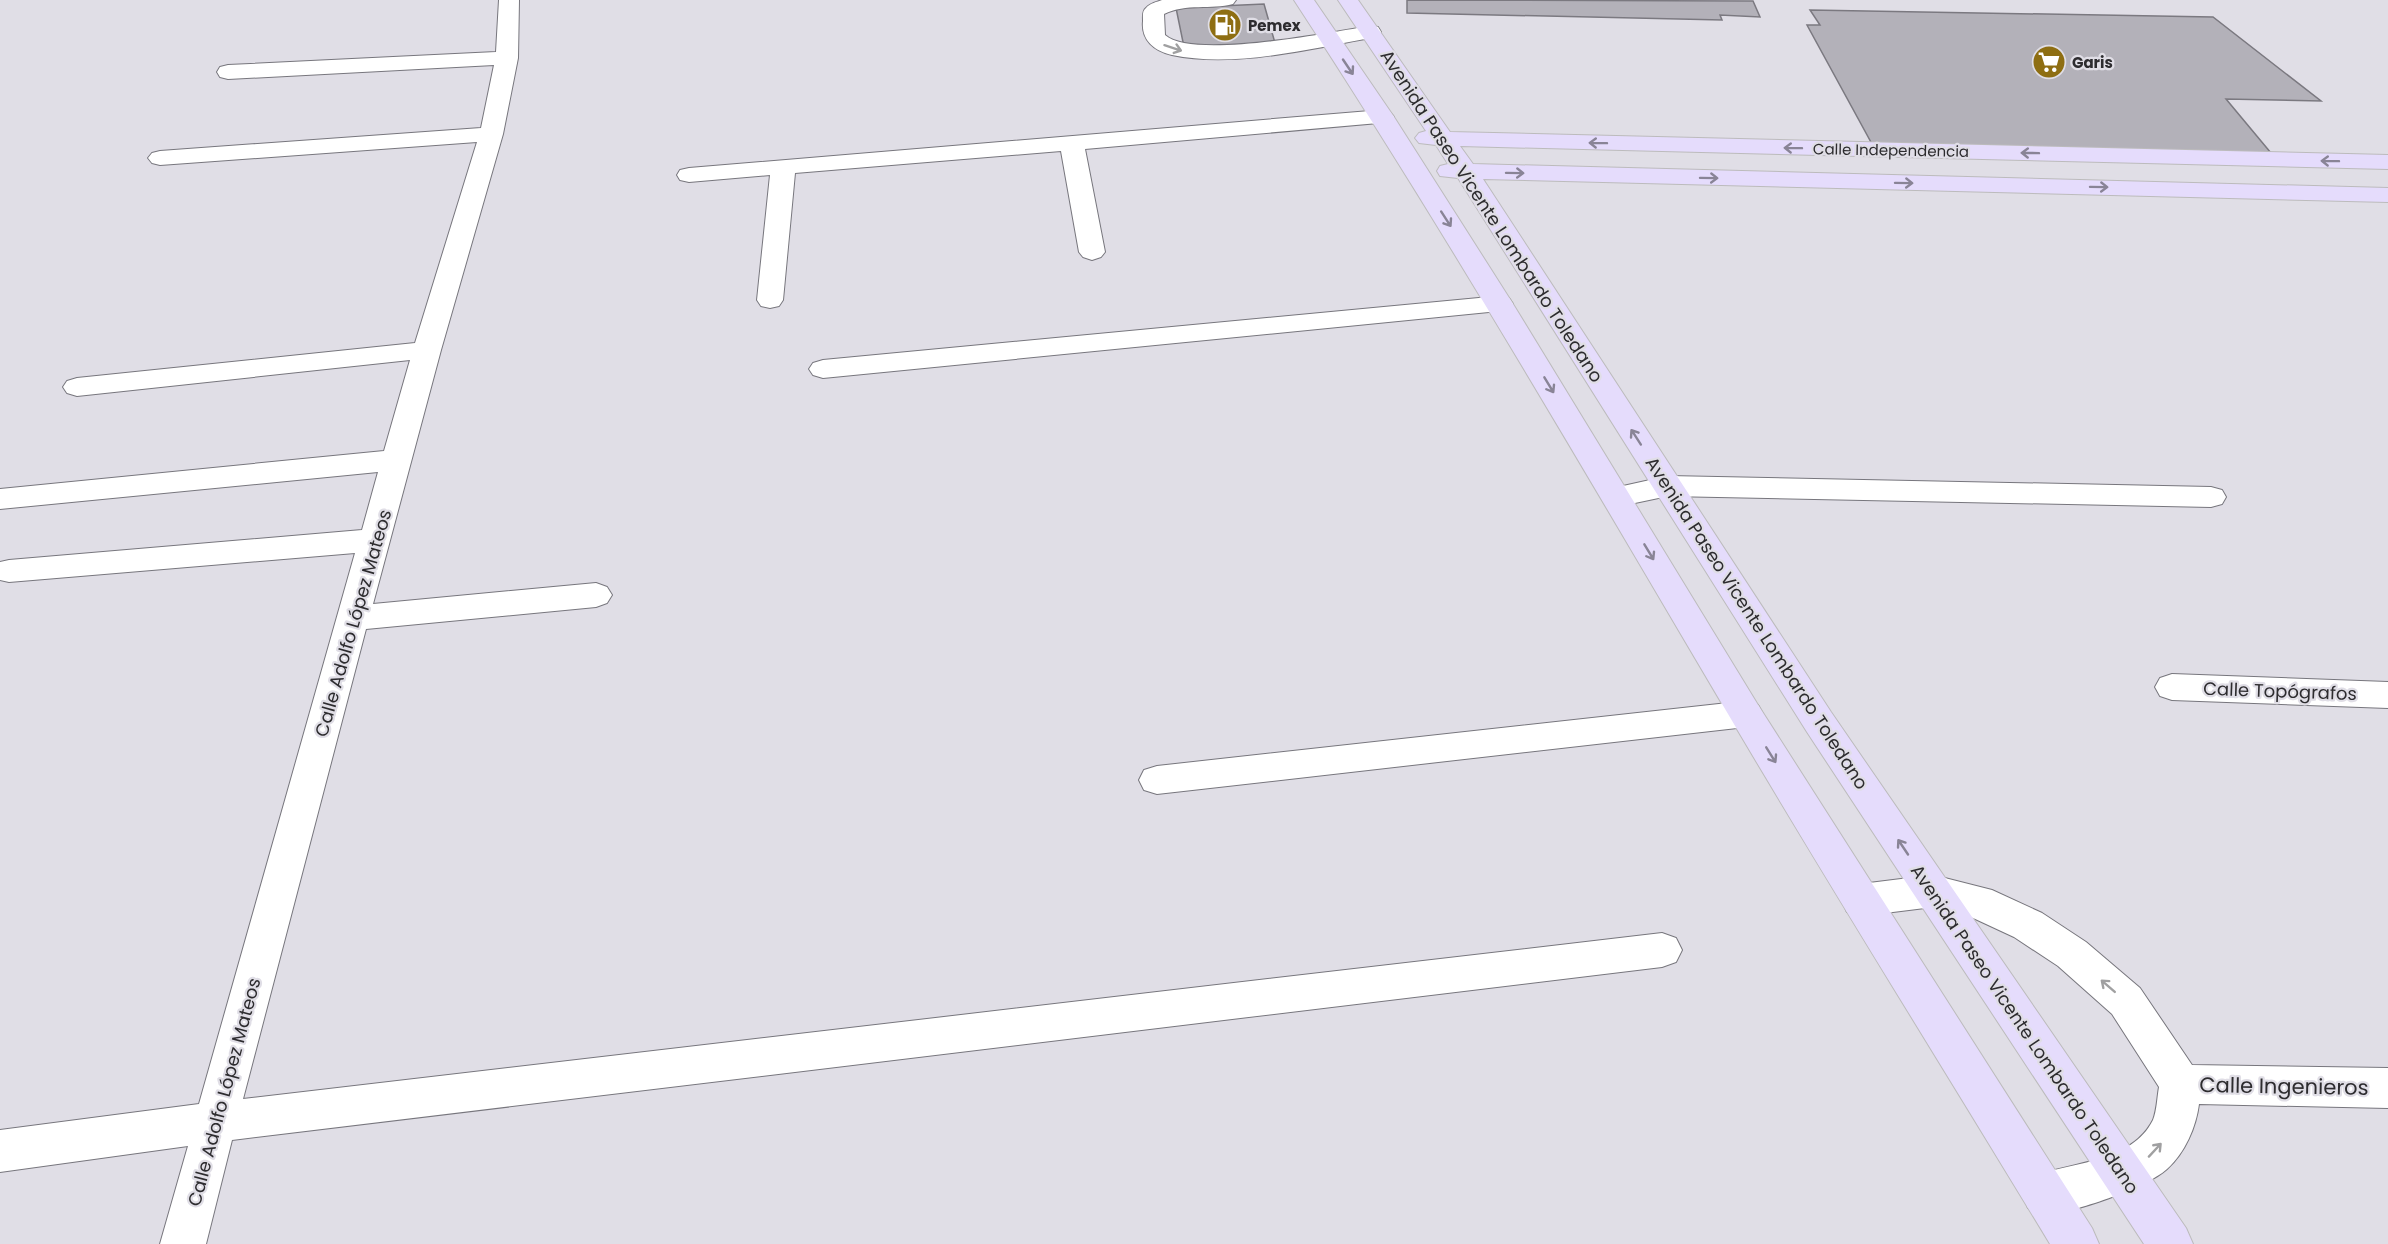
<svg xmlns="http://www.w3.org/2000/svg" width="2388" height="1244" font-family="Poppins,sans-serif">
  <rect width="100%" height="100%" fill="#e0dee6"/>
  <path fill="#b3b1b9" stroke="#7b7980" stroke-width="1.5" d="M1407,0L1753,1L1760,17L1720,15L1722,20L1407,13Z
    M1264,4L1275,43L1184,47L1176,8Z
    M1810,10L2213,17L2321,101L2226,99L2271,153L1872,144L1807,25H1820Z"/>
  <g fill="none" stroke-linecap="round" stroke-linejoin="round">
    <g stroke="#77767d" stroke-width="2">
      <path id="minor" d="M499,0H519L518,58L503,134L441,350L373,604L596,583L607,587L612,595L607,603L596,607L366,629L243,1099L1662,933L1676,938L1682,950L1676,962L1662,967L232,1140L206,1244H160L188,1146L0,1172V1130L199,1104L355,553L9,582L0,580V562L9,560L362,530L378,472L0,509V489L384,451L410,360L77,396L67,393L63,387L67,381L77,378L415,343L477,142L160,165L152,163L148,158L152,153L160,151L481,128L494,65L228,79L220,77L217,72L220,67L228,65L496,52Z
        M1162,0H1236L1233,4C1211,10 1186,3 1164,14L1165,35C1192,60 1332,32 1370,26L1378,27L1381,32L1378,37L1370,38C1310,49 1233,68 1172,55C1154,51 1141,40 1143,21C1143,16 1142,11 1146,8C1150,3 1157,2 1162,0Z
        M1382,110L1390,112L1394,117L1390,122L1085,149L1105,252L1101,257L1092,260L1083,257L1079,252L1061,151L795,173L783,300L779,306L770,308L761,306L757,300L770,175L689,182L680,180L677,175L680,170L689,168Z
        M1500,296L1509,298L1513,304L1509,310L823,378L813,375L809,369L813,363L823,360Z
        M1668,476L2211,487L2222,490L2226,497L2222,504L2211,507L1668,496L1616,507L1605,504L1601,497L1605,490Z
        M2172,674L2388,682V708L2172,700L2160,696L2155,687L2160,678Z
        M1746,701L1758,705L1763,714L1758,723L1746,727L1157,794L1144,790L1139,780L1144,770L1157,766Z
        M1933,875L1992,890L2042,913L2086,942L2140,988L2192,1065L2388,1068V1108L2199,1104C2196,1127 2185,1153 2167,1169C2146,1188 2073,1213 2046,1214C2040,1214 2034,1210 2028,1208L2022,1193L2028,1178C2068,1162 2131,1164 2153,1120C2157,1110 2157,1098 2159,1087L2112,1014L2058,966L2014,937L1971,917L1933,907L1861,916L1847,912L1842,900L1847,888L1861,884Z"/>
    </g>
    <g stroke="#bcbbbc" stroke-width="2">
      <path id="major" d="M1294,0H1314L1394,117L1513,304L1758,705L2092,1228L2099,1244H2050C1944,1069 1835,895 1731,719C1588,477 1448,235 1294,0Z
        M1338,0H1358L1450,132L2388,155V169L1460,146L1473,164L2388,188V202L1483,179L1831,712L2186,1228L2193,1244H2144L1807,732L1458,178L1440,176L1437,171L1440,166L1448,164L1436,145L1419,143L1415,138L1419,133L1426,131Z"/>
    </g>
    <use href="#minor" fill="#fff" fill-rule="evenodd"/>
    <use href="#major" fill="#e5dcfc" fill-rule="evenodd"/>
  </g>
  <defs><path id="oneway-shaft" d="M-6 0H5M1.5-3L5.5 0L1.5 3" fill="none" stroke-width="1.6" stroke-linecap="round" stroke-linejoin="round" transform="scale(1.5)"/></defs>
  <g stroke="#a0a0a1">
    <use href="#oneway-shaft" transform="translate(1173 48) rotate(18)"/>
    <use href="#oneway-shaft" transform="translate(2108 986) rotate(-139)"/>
    <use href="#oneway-shaft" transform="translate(2155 1150) rotate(-47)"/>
  </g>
  <g stroke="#898496">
    <use href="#oneway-shaft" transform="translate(1348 67) rotate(56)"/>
    <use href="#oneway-shaft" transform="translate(1598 143) rotate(-179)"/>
    <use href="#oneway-shaft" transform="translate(1793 148) rotate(-179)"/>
    <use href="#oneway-shaft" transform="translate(2030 153) rotate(-179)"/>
    <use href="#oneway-shaft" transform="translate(2330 161) rotate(-179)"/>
    <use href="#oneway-shaft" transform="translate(1515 173) rotate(1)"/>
    <use href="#oneway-shaft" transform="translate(1709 178) rotate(1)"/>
    <use href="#oneway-shaft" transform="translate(1904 183) rotate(1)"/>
    <use href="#oneway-shaft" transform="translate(2099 187) rotate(1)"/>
    <use href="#oneway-shaft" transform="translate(1446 219) rotate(57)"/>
    <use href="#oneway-shaft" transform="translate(1549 385) rotate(59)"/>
    <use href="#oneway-shaft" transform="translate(1636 437) rotate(-123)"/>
    <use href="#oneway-shaft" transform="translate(1649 552) rotate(59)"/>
    <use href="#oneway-shaft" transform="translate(1771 755) rotate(58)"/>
    <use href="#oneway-shaft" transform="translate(1903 847) rotate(-124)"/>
  </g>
  <defs>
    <g id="fuel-disc" transform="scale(1.725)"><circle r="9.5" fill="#8e6e12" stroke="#e0dee6"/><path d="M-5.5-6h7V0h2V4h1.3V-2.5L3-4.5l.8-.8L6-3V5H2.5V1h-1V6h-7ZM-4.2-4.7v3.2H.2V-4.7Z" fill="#fff"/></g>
    <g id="supermarket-disc" transform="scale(1.725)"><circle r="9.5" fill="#8e6e12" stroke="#e0dee6"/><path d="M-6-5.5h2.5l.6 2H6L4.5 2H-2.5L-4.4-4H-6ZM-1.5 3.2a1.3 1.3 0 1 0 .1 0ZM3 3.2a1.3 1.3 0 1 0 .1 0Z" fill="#fff"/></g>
  </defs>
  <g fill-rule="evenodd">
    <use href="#fuel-disc" x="1225" y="25"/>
    <use href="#supermarket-disc" x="2049" y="62"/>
  </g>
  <g text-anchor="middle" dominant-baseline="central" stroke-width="4.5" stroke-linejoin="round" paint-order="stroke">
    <g font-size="15" font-weight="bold" fill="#2d2c2f" stroke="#e0dee6" text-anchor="start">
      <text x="1248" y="25">Pemex</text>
      <text x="2072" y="62">Garis</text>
    </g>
    <g font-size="15" fill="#2d2c2f" stroke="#e0dee6">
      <text transform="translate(1891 150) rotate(1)">Calle Independencia</text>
    </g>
    <g font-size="18" fill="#2d2c2f" stroke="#e0dee6">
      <text transform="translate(1492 216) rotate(57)">Avenida Paseo Vicente Lombardo Toledano</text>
      <text transform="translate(353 623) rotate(-74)">Calle Adolfo López Mateos</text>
      <text transform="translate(1757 623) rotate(57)">Avenida Paseo Vicente Lombardo Toledano</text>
      <text transform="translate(2280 691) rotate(2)">Calle Topógrafos</text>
      <text transform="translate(2025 1029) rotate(56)">Avenida Paseo Vicente Lombardo Toledano</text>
      <text transform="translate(224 1092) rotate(-75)">Calle Adolfo López Mateos</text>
    </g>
    <g font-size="21" fill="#2d2c2f" stroke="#e0dee6">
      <text transform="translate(2284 1086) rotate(1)">Calle Ingenieros</text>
    </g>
  </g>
</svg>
